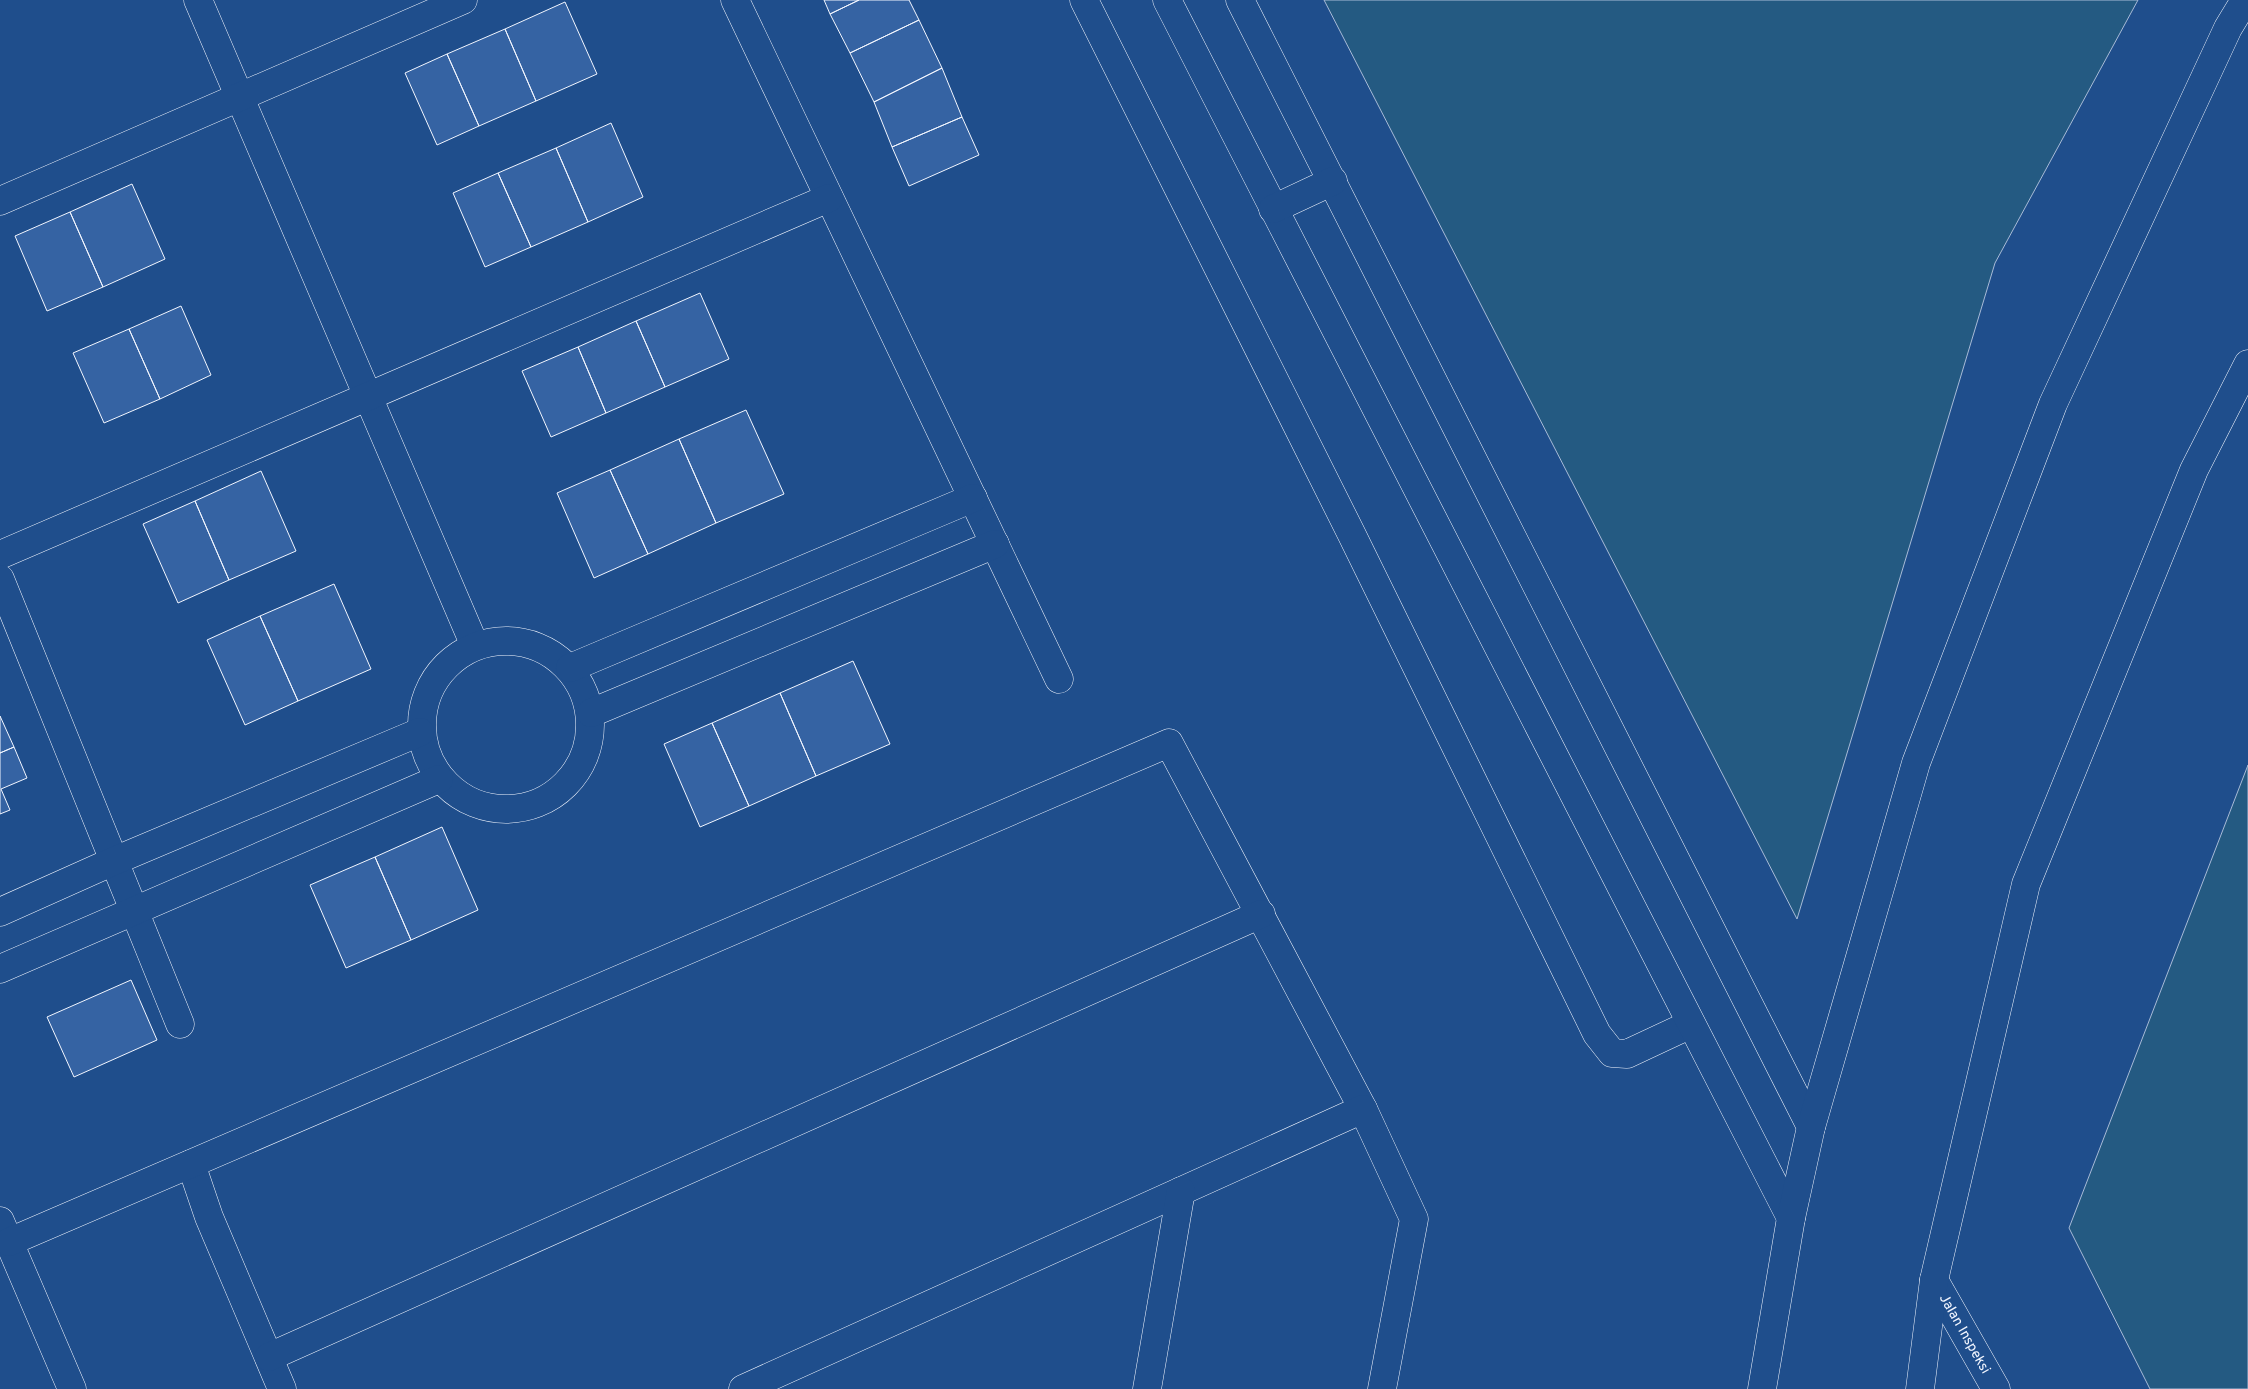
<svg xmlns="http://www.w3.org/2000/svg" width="2248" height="1389" font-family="Overpass,sans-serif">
  <rect width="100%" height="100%" fill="#1f4e8c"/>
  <path fill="#245a82" stroke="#a8bbd7" d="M1324,0H2138L1995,263L1797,919Z
    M2248,765V1389H2150L2069,1228Z"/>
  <path fill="#3563a3" stroke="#f2f6ff" d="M824,0H859L830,14Z
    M859,0H909L919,20L850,53L830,14Z
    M565,2L597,74L536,101L505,29Z
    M919,20L942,68L874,102L850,53Z
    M505,29L536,101L479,126L447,54Z
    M447,54L479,126L437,145L405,73Z
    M942,68L962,117L892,147L874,102Z
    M962,117L979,155L909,186L892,147Z
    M611,123L643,197L588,222L556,148Z
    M556,148L588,222L531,247L498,173Z
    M498,173L531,247L485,267L453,193Z
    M132,184L165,259L103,287L70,212Z
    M70,212L103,287L47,311L15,236Z
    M700,293L729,359L665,387L636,321Z
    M181,306L211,375L160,399L129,329Z
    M636,321L665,387L606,413L578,347Z
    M129,329L160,399L104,423L73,353Z
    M578,347L606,413L551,437L522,371Z
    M746,410L784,494L716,523L679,439Z
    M679,439L716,523L648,554L610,470Z
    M610,470L648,554L594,578L557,493Z
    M261,471L296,551L229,580L195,501Z
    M195,501L229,580L178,603L143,524Z
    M334,584L371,669L298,701L260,616Z
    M260,616L298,701L245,725L207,640Z
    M853,661L890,744L816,776L780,693Z
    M780,693L816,776L749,806L712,723Z
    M0,716L14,747L0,753Z
    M712,723L749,806L700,827L664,744Z
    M14,747L27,778L1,789L10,810L0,814V753Z
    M442,827L478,910L411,940L375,857Z
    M375,857L411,940L346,968L310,885Z
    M131,980L157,1040L74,1077L47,1017Z"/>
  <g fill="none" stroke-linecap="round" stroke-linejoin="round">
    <g stroke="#f2f6ff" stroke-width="29">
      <g id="minor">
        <path d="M198,0L475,646"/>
        <path d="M735,0L1059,679"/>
        <path d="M1084,0L1352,535L1597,1034L1612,1053L1627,1054L1691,1024"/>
        <path d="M1167,0L1791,1218"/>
        <path d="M1240,0L1811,1127"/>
        <path d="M0,201L463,0"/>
        <path d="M1273,209L1333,181"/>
        <path d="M0,555L829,198"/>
        <path d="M0,579L180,1024"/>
        <circle cx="506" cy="725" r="84"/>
        <path d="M570,668L973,498"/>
        <path d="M591,713L995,544"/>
        <path d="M0,912L114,861L420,732"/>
        <path d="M0,969L439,779"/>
        <path d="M191,1164L209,1217L282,1389"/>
        <path d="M0,1221L72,1389"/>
        <path d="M9,1242L1169,743L1363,1109"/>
        <path id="s1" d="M1934,1280L1996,1389"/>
        <path d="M269,1357L1261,914"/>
        <path d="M743,1389L1363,1109L1414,1219L1382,1389"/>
        <path d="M1147,1389L1181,1191"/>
        <path d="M1762,1389L1791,1218L1811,1127L1916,763L2053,404L2228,28L2245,0"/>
        <path d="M1920,1389L1934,1280L2026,884L2194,470L2248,364"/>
      </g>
    </g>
    <use href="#minor" stroke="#1f4e8c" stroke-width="28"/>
  </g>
  <g text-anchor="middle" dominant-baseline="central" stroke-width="4" stroke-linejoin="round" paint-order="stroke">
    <g font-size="14" fill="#f2f6ff" stroke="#1f4e8c">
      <text stroke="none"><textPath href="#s1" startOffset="62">Jalan Inspeksi</textPath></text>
    </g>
  </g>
</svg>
